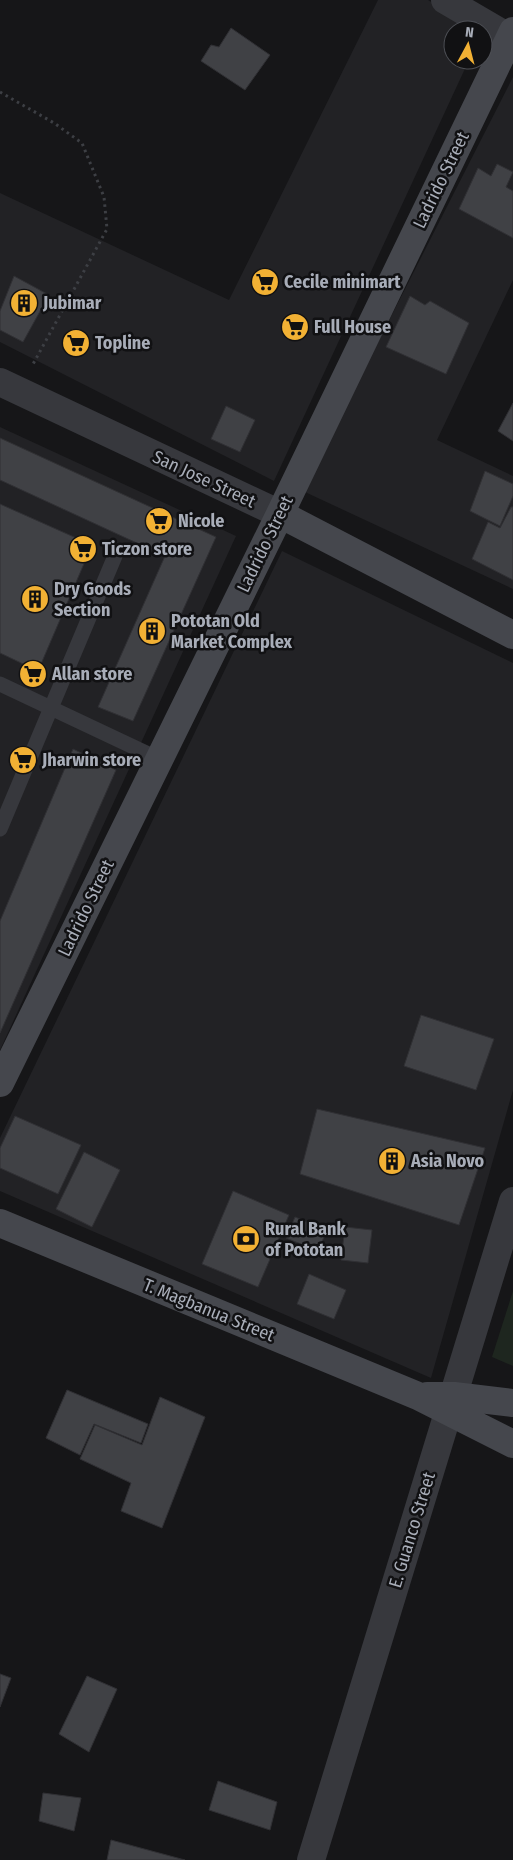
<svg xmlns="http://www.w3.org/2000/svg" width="513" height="1860" font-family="'Fira Sans Condensed',sans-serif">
  <rect width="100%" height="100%" fill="#161618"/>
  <path fill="#222225" d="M378,0H428L477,30H453V60H469L274,481L0,342V193L229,300Z
    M513,77V280L437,440L513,476V589L305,492L349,399Z
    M0,427L236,536L0,1050Z
    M282,551L513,663V1090L431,1378L0,1191V1138Z"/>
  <path fill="#1e261f" d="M513,1291V1366L492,1357Z"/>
  <path fill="#404145" stroke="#303034" d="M231,28L270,55L245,90L201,61L211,45L219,47Z
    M497,164L513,172L506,187L513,191V238L459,209L478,168L491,176Z
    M14,276L49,295L23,342L0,330V311Z
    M410,296L425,305L430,301L469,323L446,374L386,347Z
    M513,403V441L498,431Z
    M226,406L255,420L240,452L211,439Z
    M0,438L216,537L133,721L98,707L165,556L0,480Z
    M485,471L513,484V496L500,526L470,511Z
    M0,504L92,545L38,671L0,653Z
    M511,507H513V580L472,559L488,522L500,528Z
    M73,749L116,770L0,1033V921Z
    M421,1015L494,1039L476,1090L404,1066Z
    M317,1109L485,1148L459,1225L300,1174Z
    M15,1116L81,1145L58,1194L0,1168V1148Z
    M84,1152L120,1170L92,1227L56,1209Z
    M233,1191L289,1215L258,1287L202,1264Z
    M295,1217L327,1230L318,1251L286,1238Z
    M345,1227L372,1230L368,1263L341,1260Z
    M309,1274L346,1290L334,1319L297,1304Z
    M67,1390L148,1424L141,1443L94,1424L80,1455L46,1438Z
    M160,1397L205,1417L162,1528L121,1511L131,1483L80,1459L95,1425L142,1445Z
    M0,1674L11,1678L0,1707Z
    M87,1676L117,1689L89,1752L59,1734Z
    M218,1781L277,1802L270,1830L209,1810Z
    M43,1793L81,1798L74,1831L39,1821Z
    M111,1840L185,1860H107Z"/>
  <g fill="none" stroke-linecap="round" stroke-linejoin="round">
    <path stroke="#3d3f44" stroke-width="3" stroke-dasharray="2.5 4" stroke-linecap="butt" d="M0,92L54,123L82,143L104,197L107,229L32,366"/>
    <path stroke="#37383d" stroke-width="15" d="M0,684L159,759
      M0,829L115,556"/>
    <path stroke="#37383d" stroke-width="28" d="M445,0L510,38
      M0,382L280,514
      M311,1860L513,1201"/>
    <path stroke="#45474d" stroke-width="28" d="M280,514L513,635
      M0,1083L280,514L513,31
      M0,1223L418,1396L513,1444
      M427,1396H454L513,1403"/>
  </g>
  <defs>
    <g id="supermarket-disc" transform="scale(1.4375)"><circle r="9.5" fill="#f2b134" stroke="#111113"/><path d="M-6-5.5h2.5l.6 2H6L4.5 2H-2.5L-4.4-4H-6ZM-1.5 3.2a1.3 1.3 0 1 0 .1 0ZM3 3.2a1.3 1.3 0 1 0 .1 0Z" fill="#111"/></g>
    <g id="building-disc" transform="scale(1.4375)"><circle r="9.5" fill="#f2b134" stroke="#111113"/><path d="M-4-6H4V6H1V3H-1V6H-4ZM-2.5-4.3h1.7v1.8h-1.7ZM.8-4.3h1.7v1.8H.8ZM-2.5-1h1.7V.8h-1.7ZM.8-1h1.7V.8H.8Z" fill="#111"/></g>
    <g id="bank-disc" transform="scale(1.4375)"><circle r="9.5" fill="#f2b134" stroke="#111113"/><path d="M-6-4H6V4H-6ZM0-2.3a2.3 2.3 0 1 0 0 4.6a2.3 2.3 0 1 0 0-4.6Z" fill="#111"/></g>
  </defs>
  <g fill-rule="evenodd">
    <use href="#supermarket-disc" x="265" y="282"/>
    <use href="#building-disc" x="24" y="303"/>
    <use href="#supermarket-disc" x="295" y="327"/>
    <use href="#supermarket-disc" x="76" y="343"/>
    <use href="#supermarket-disc" x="159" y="521"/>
    <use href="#supermarket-disc" x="83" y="549"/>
    <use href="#building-disc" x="35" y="599"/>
    <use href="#building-disc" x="152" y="631"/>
    <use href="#supermarket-disc" x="33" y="674"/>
    <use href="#supermarket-disc" x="23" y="760"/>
    <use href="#building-disc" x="392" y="1161"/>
    <use href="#bank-disc" x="246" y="1239"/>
  </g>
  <g text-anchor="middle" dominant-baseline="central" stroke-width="5" stroke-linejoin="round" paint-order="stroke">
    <g font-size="18" fill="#a8adb8" stroke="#111113">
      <text transform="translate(441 180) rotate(-64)">Ladrido Street</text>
      <text transform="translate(204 479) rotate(25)">San Jose Street</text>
      <text transform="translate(265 544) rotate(-64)">Ladrido Street</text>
      <text transform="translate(86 908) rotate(-64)">Ladrido Street</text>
      <text transform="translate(209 1310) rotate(22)">T. Magbanua Street</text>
      <text transform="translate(412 1530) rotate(-73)">E. Guanco Street</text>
    </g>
    <g font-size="18" font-weight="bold" fill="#a8adb8" stroke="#111113" text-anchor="start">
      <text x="284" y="282">Cecile minimart</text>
      <text x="43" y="303">Jubimar</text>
      <text x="314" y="327">Full House</text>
      <text x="95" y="343">Topline</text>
      <text x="178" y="521">Nicole</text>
      <text x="102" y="549">Ticzon store</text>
      <text x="54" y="589">Dry Goods<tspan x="54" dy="21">Section</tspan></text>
      <text x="171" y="621">Pototan Old<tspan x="171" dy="21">Market Complex</tspan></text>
      <text x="52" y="674">Allan store</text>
      <text x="42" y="760">Jharwin store</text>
      <text x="411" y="1161">Asia Novo</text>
      <text x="265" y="1229">Rural Bank<tspan x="265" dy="21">of Pototan</tspan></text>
    </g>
  </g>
  <g transform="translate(468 45) rotate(7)"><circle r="24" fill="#111113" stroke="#4d4f55"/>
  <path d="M0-4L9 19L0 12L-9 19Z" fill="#f2b134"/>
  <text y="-8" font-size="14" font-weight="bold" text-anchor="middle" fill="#a8adb8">N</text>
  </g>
</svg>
